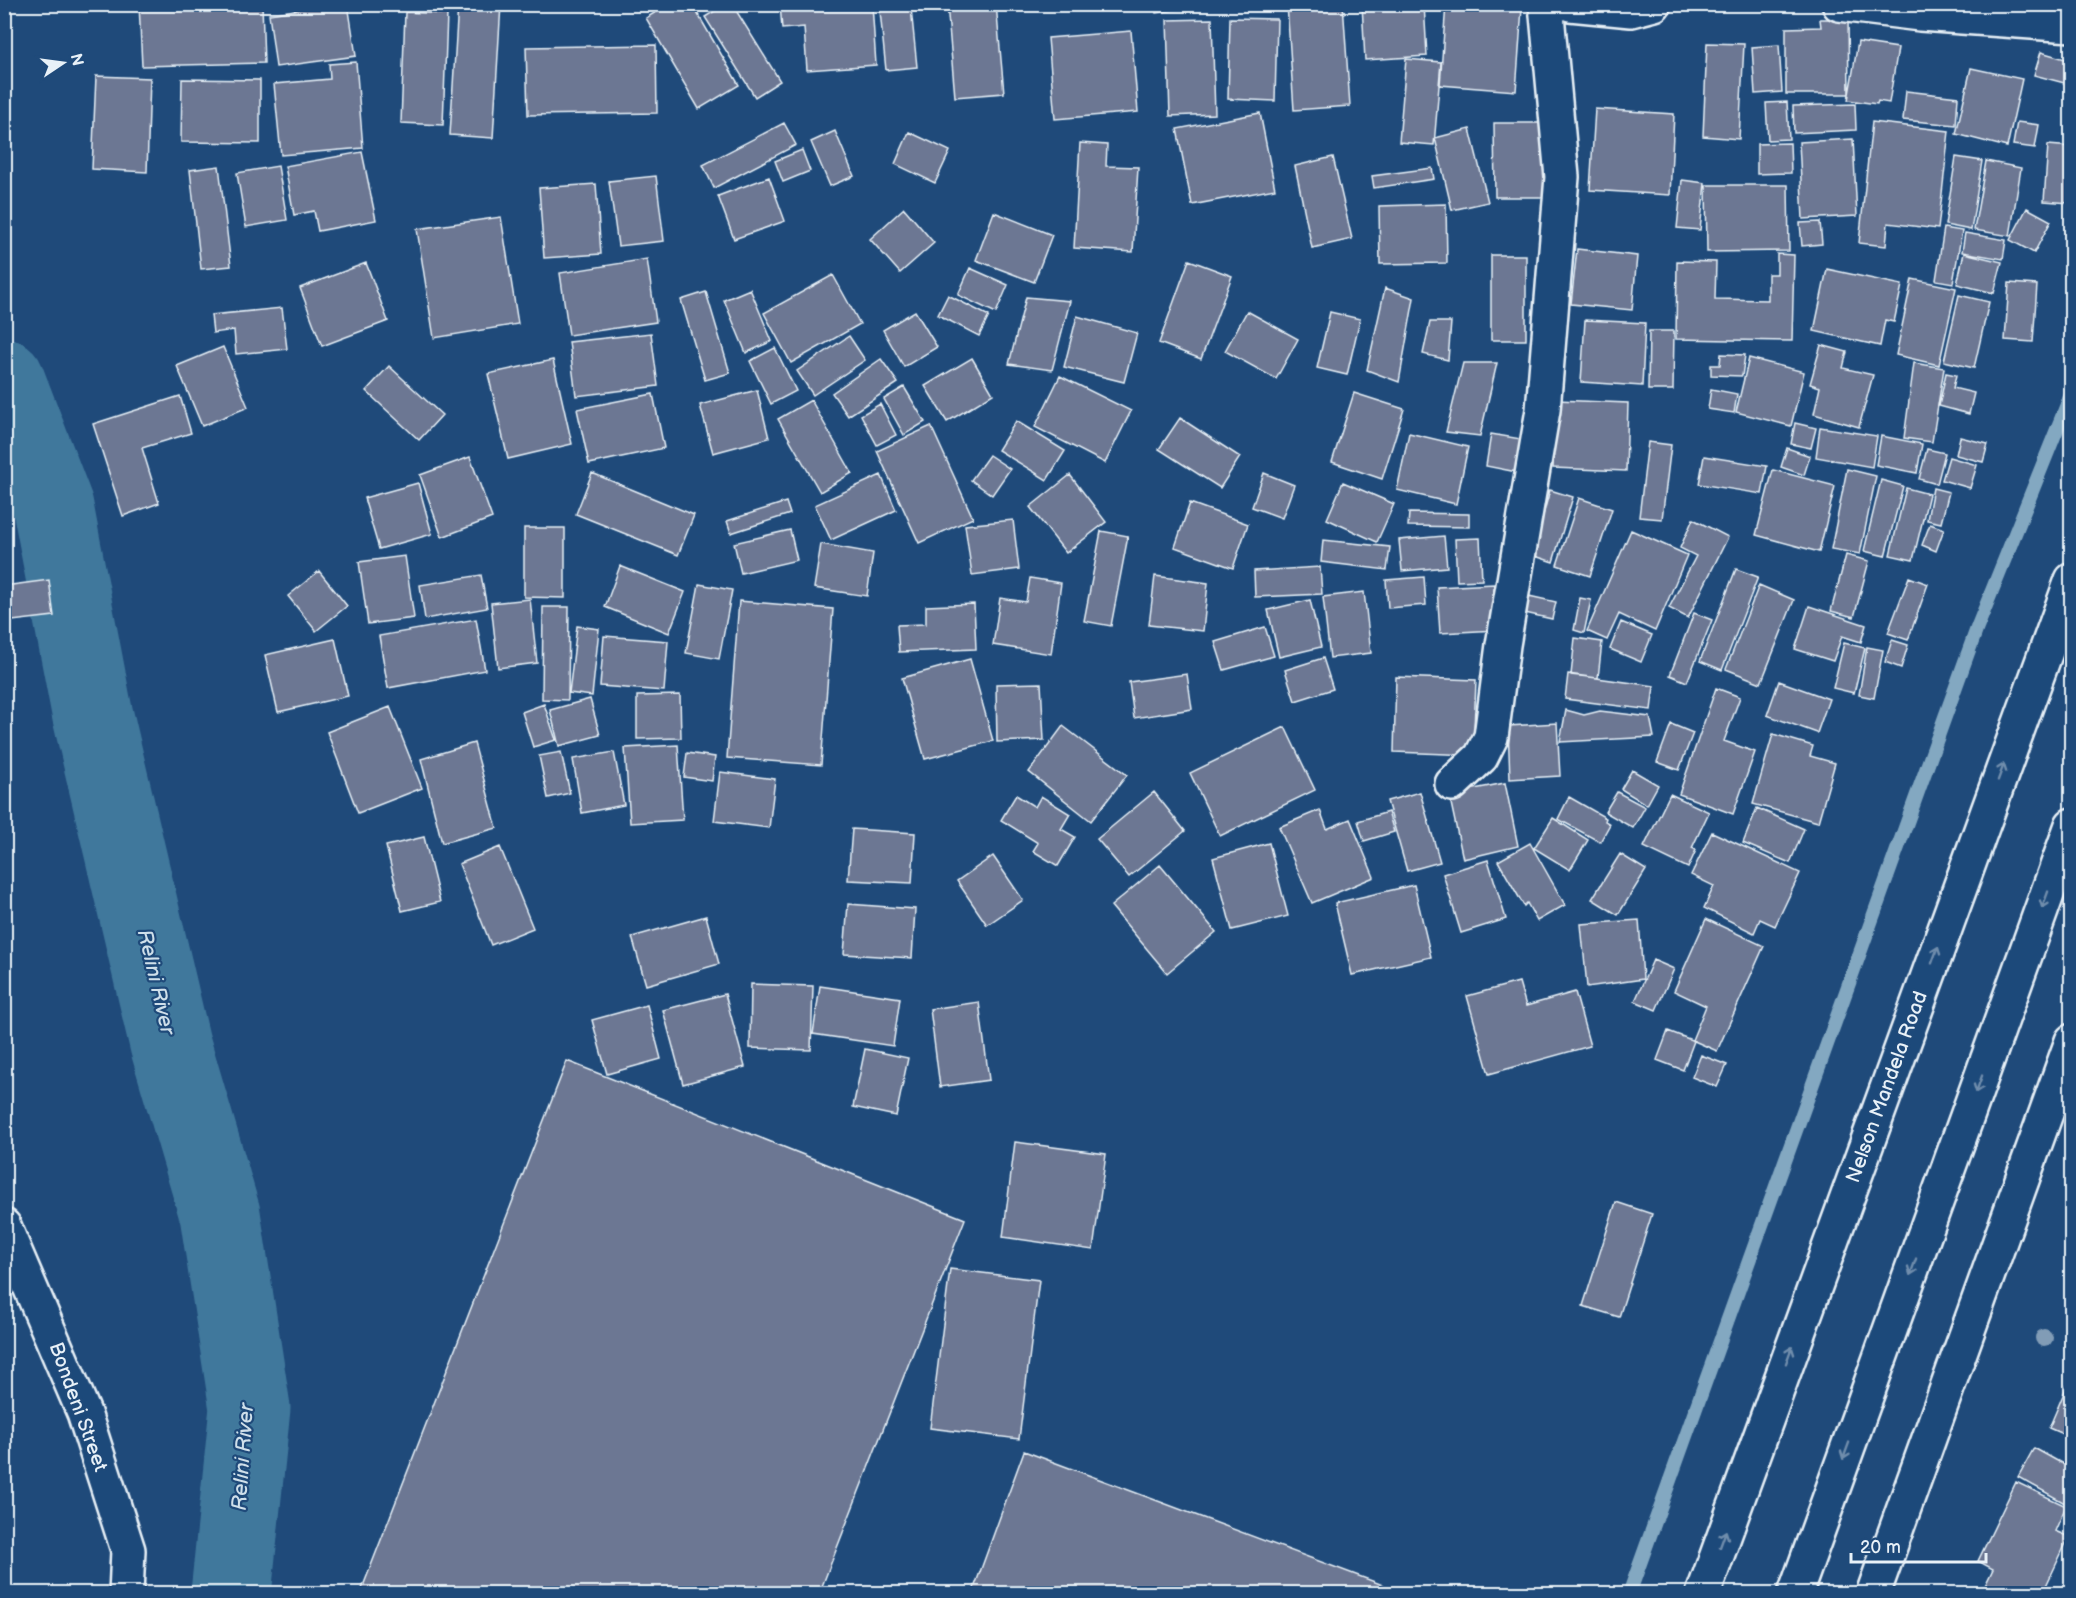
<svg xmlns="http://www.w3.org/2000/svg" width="2076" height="1598" font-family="'Balsamiq Sans',sans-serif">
  <rect width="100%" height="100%" fill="#1f4a7a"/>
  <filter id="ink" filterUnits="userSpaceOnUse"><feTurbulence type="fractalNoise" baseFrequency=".0167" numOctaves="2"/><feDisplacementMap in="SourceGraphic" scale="12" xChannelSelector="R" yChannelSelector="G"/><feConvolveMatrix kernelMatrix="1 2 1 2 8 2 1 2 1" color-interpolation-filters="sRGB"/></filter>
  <g filter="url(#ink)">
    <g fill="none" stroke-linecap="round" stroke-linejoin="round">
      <path stroke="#83a8c1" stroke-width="14" d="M1629,1594L1977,628L2072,392"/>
      <path stroke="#40789c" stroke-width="81" d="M4,379L53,507L92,712L170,1044L220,1214L250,1408L231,1594"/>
    </g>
    <path fill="#6c7793" stroke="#e8f1f8" stroke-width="1.5" d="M139,4H262L264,63L142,66Z
      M336,4H348L356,56L276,67L269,14Z
      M458,4H501L493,138L450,135Z
      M669,4H692L739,85L699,109L646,18Z
      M726,4H732L780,81L755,97L705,17Z
      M780,4H872L876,65L807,70L804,27L782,29Z
      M947,4H996L1004,93L955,97Z
      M1154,4H1214L1156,13Z
      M1287,4H1343L1350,106L1294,110Z
      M1362,4H1424L1427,56L1365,60Z
      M1446,4L1522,8L1516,91L1440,85Z
      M911,8L917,67L886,70L880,11Z
      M405,12L447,14L443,125L401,123Z
      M1230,18L1277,19L1275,101L1228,99Z
      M1212,19L1215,114L1170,116L1167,20Z
      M1820,19H1848L1849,94H1786V28L1821,27Z
      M1131,31L1138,112L1055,119L1048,38Z
      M1858,42L1898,48L1889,103L1878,101L1877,104L1848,100Z
      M1707,43L1744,44L1739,139L1703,136Z
      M656,45L657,113L528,115L526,47Z
      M1779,45L1782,92L1755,94L1752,47Z
      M2041,52L2072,61V85L2034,75Z
      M1406,59L1441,62L1434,145L1399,142Z
      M356,62L363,148L281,155L274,84L330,79L329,64Z
      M1971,68L2022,79L2007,147L1956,134Z
      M96,76L150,78L147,172L92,169Z
      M182,79L260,80V143L181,142Z
      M1906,91L1958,97L1956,125L1903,120Z
      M1787,102L1789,139L1768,140L1766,103Z
      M1855,104L1856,130L1794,133L1793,106Z
      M1595,109L1674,114L1670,195L1590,190Z
      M1260,113L1275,189L1192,205L1177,129Z
      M1872,122L1949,131L1938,229L1888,223L1886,246L1859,243Z
      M2017,122L2039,125L2035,148L2013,145Z
      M784,123L796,145L714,188L703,165Z
      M1494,123H1549L1550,197H1495Z
      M1470,129L1488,202L1452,210L1435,138Z
      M835,131L854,176L830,186L811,142Z
      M909,132L950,151L935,183L895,164Z
      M1853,139L1857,216L1803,219L1799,142Z
      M1080,143L1107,145L1106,166L1138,167L1133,252L1074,248Z
      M1790,143L1791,173L1757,174V144Z
      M2048,145L2072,147L2070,203L2044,201Z
      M802,150L810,171L783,182L775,161Z
      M362,152L376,220L318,231L314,211L294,215L285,166Z
      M1333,157L1352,239L1312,248L1295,166Z
      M1956,157L1982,161L1971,230L1945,225Z
      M1986,161L2021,168L2010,236L1974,230Z
      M219,166L231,266L201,269L190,170Z
      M278,166L287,220L246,227L237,173Z
      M1432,168L1434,179L1374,188L1372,176Z
      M656,176L664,241L618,246L609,181Z
      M769,177L785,221L734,239L718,196Z
      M1682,180L1705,183L1700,230L1677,228Z
      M596,184L601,254L544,258L539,188Z
      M1706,185H1788L1789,251L1707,252Z
      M1446,204L1447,263L1380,264L1379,206Z
      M904,208L934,243L900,273L870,239Z
      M2027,208L2051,221L2034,253L2010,240Z
      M994,212L1052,235L1034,282L976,260Z
      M501,217L518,324L434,338L417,229Z
      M1820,222L1822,244L1802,246L1800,223Z
      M1944,228L1962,231L1953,283L1936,280Z
      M1965,233L2006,240L2003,259L1962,252Z
      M1577,249L1637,256L1632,310L1571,304Z
      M1964,253L2002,262L1994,293L1957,284Z
      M1777,254L1794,255L1792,341L1676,339L1677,261L1716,262L1715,299L1768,300V274H1777Z
      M1491,255H1526V340H1491Z
      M647,259L656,322L569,335L560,273Z
      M1189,260L1232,276L1201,359L1159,343Z
      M366,263L388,321L322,346L300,288Z
      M970,268L1008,285L996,313L958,295Z
      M1827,269L1902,285L1894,322L1885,320L1880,346L1814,331Z
      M833,275L860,324L791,363L764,313Z
      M1912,279L1956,288L1939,365L1896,355Z
      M2009,283L2037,285L2033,342L2005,340Z
      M1385,288L1414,298L1399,382L1367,370Z
      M750,289L772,341L746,353L724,300Z
      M706,292L730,373L705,380L681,300Z
      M948,295L989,316L979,336L938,315Z
      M1959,295L1989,302L1974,368L1944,361Z
      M1026,297L1070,301L1052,370L1009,364Z
      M282,308L287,349L236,354L234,330L213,333L211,315Z
      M915,311L937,347L904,367L883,330Z
      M1247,311L1298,339L1276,379L1225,351Z
      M1330,312L1360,319L1347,375L1317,368Z
      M1077,316L1137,333L1124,382L1064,367Z
      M1585,320L1645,323L1642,386L1581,382Z
      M1430,322H1451L1448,360L1423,354Z
      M1649,331H1674L1673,390H1648Z
      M651,333L658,386L576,396L569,342Z
      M849,336L865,360L813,395L797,371Z
      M1821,345L1847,352L1843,368L1873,375L1859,427L1814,414L1820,387L1810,384Z
      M223,347L248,407L202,426L177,366Z
      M775,348L796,391L771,404L750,361Z
      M1721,354L1745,355L1742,376L1711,375V365H1720Z
      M972,358L993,394L947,422L925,386Z
      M1749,358L1804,372L1791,426L1736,412Z
      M881,359L898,383L848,416L832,393Z
      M553,360L572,444L508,459L488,374Z
      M1463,363H1497L1480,436L1446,432Z
      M1914,363L1944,368L1932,442L1904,438Z
      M389,366L442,415L419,440L366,391Z
      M1946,373L1956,375L1953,388L1974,393L1969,414L1939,406Z
      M1060,376L1131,411L1105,463L1035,427Z
      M904,387L925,422L904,435L884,399Z
      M1711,389L1737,394L1734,413L1708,409Z
      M757,390L769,438L713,453L700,405Z
      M1354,393L1404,409L1382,479L1332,462Z
      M653,394L664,448L589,464L577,409Z
      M180,396L191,433L142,448L159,503L123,516L93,424Z
      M811,400L852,473L820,492L778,419Z
      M1556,400L1628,403L1626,471L1553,468Z
      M880,404L896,435L877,445L861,415Z
      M1180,418L1240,457L1220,488L1159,449Z
      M1016,421L1065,451L1047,480L998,450Z
      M1795,423L1816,428L1811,448L1791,444Z
      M931,426L973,518L919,543L877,451Z
      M1820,427L1877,436L1872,467L1816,457Z
      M1409,433L1468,447L1456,504L1397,490Z
      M1491,434L1527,440L1522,473L1486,466Z
      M1881,436L1922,444L1917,473L1876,465Z
      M1960,437L1988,444L1983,462L1956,455Z
      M1648,442L1671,445L1662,519L1639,517Z
      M1787,448L1810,456L1804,475L1781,467Z
      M1927,449L1945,453L1937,484L1919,479Z
      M989,455L1010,469L992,495L971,480Z
      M1704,456L1767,466L1762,494L1699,484Z
      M470,457L492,518L442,537L420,475Z
      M1949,457L1977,465L1970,488L1942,480Z
      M1847,469L1876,476L1860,554L1831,549Z
      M1773,470L1835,486L1819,552L1756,535Z
      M592,473L694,515L678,555L576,514Z
      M1264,473L1294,485L1282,518L1252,507Z
      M881,475L896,510L831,540L815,505Z
      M1070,475L1106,522L1066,553L1030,507Z
      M1881,480L1903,486L1885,556L1864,551Z
      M1343,482L1394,504L1377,542L1327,519Z
      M418,483L432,534L379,549L364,498Z
      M1906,488L1929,494L1913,560L1890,555Z
      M1933,488L1949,492L1941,523L1927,520Z
      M1550,490L1573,497L1553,562L1532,555Z
      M1579,498L1612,509L1590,576L1557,565Z
      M786,502L790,514L731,533L727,521Z
      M1190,503L1248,524L1233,568L1175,547Z
      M1409,513L1469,514V527L1408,526Z
      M1693,519L1728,537L1688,618L1669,608L1696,556L1680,548Z
      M1013,520L1019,569L972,575L965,525Z
      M1930,524L1944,529L1936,551L1922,545Z
      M524,528H565V598L524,597Z
      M790,530L797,560L741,573L734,543Z
      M1631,530L1687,555L1655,631L1619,614L1607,640L1587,631Z
      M1101,531L1128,536L1111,626L1084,621Z
      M1444,536L1447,567L1402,571L1399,540Z
      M1480,538L1482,580L1457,581L1455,539Z
      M1323,540L1390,547L1387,570L1321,562Z
      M821,544L873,553L867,596L814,588Z
      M1846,555L1869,561L1854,617L1831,611Z
      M405,556L414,618L368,624L359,562Z
      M620,566L685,592L669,633L605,607Z
      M1320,567L1322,594L1255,597L1254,571Z
      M1736,569L1758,577L1722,670L1700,661Z
      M319,571L347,606L316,631L288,596Z
      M481,575L487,608L425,619L420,585Z
      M1155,576L1208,583L1203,631L1149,625Z
      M1424,577L1426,605L1388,608L1386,580Z
      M1909,577L1928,584L1908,640L1888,633Z
      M1030,578L1061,583L1051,654L993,645L1000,598L1026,602Z
      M49,580L54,616L4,622V586Z
      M699,584L732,590L719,659L686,653Z
      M1494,584L1497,630L1440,633L1437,587Z
      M1759,585L1794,600L1761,683L1726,669Z
      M1364,592L1371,653L1330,658L1323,597Z
      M1529,596L1556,602L1552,619L1525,613Z
      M1580,598L1591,600L1584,633L1574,630Z
      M530,599L537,663L498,668L491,603Z
      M1310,600L1321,647L1279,657L1268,610Z
      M739,601L833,609L821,765L727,758Z
      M974,604L976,649L899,652L897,625L926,624V606Z
      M1809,606L1866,625L1861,642L1842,636L1833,661L1795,649Z
      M543,607H569L568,700L542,699Z
      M1694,613L1712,620L1687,682L1670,675Z
      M476,619L485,670L388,688L379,636Z
      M1621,622L1652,635L1641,662L1610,649Z
      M577,626L599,629L592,696L569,693Z
      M1265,627L1274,656L1224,670L1215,642Z
      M604,636L668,641L664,691L600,686Z
      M1575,638L1602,642L1598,678L1571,675Z
      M335,639L348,696L278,712L265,655Z
      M1892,640L1908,645L1901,668L1885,662Z
      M1844,643L1865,648L1854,693L1833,688Z
      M1867,647L1883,650L1874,698L1859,695Z
      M1323,658L1333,689L1295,701L1285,670Z
      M970,659L993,741L925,759L902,678Z
      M1187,674L1192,709L1134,718L1129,682Z
      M1568,674L1654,686L1651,710L1565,699Z
      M1396,677L1476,680L1473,755L1394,752Z
      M1779,681L1829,699L1817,733L1767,715Z
      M1041,683L1044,740L997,742L996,684Z
      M1716,688L1740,697L1724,741L1755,752L1733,814L1679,794Z
      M680,695L681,738L637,739V696Z
      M590,699L600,735L559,746L550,710Z
      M544,704L556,740L533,747L522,712Z
      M390,707L422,788L358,813L327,732Z
      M1566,710L1584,715L1600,711L1650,717L1654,737L1560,742Z
      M1557,723L1560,776L1510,779L1508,726Z
      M1671,724L1693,733L1679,770L1657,762Z
      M1063,726L1127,775L1091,821L1029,772Z
      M1285,727L1315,790L1220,836L1190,773Z
      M1773,734L1813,746L1810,756L1835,763L1818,822L1753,804Z
      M474,743L497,828L442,843L421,759Z
      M678,745L683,820L630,823L625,748Z
      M561,752L570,793L548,798L539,756Z
      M614,752L624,805L582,813L573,759Z
      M687,753L715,757L712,781L684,777Z
      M1632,770L1658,785L1647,805L1621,789Z
      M720,772L775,779L769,828L714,821Z
      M1505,783L1518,846L1463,859L1449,794Z
      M1154,792L1185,831L1129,877L1097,839Z
      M1420,792L1440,862L1407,871L1387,801Z
      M1617,792L1645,807L1633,828L1605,812Z
      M1670,794L1709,812L1692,848L1696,850L1688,868L1644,847Z
      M1016,795L1035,807L1041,796L1070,814L1061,829L1075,837L1058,866L1033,851L1038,843L1001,820Z
      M1569,797L1606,818L1605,821L1610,824L1600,842L1558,819Z
      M1757,808L1804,829L1790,863L1743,843Z
      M1320,810L1327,829L1350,819L1374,877L1312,903L1279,827Z
      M1388,812L1394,832L1364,841L1358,821Z
      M1553,818L1588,840L1570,870L1534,848Z
      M852,829L915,833L912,883L848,880Z
      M1712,832L1800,873L1775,926L1760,919L1754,933L1704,908L1714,886L1691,875Z
      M424,837L440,902L402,911L386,846Z
      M1269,843L1288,916L1232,930L1213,858Z
      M1530,843L1565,905L1537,921L1527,903L1524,906L1498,861Z
      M500,847L533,928L491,945L459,864Z
      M1620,854L1646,870L1618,915L1592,899Z
      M993,856L1023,900L987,925L957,881Z
      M1488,860L1506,919L1461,933L1443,874Z
      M1160,865L1216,932L1167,973L1111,906Z
      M1414,885L1431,957L1352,975L1335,903Z
      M848,904L915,909L912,958L844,954Z
      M706,916L719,964L646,985L632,937Z
      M1706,919L1764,946L1717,1051L1692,1040L1706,1006L1674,991Z
      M1639,920L1643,979L1587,987L1581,924Z
      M1653,960L1674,969L1656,1010L1635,1001Z
      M1519,982L1526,1006L1575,992L1590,1046L1489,1074L1467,996Z
      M751,984L813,986L811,1050L750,1048Z
      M820,986L900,998L893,1046L813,1034Z
      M725,994L745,1067L683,1084L663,1010Z
      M979,1002L989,1080L940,1087L930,1009Z
      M647,1005L661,1059L607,1074L592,1020Z
      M1668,1031L1694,1041L1683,1070L1657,1060Z
      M865,1049L908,1058L896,1116L853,1107Z
      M1701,1055L1727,1065L1717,1087L1692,1077Z
      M567,1061L965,1219L819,1594H360Z
      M1015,1142L1106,1154L1093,1250L1003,1237Z
      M1616,1202L1652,1214L1619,1317L1583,1306Z
      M950,1269L1039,1280L1019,1439L930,1428Z
      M2072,1374V1438L2049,1428Z
      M2034,1448L2072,1469V1507L2018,1477Z
      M1024,1451L1407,1594H972Z
      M2016,1482L2066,1506L2055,1531L2069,1537L2044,1590L2049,1592L2048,1594H1981L1993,1569L1978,1561Z"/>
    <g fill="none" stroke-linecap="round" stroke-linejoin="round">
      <g stroke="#e8f1f8" stroke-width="38">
        <path id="minor" d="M1570,4L1631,10L1654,4
          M1839,4L1920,14L2072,25
          M1452,784L1481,757L1491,737L1503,645L1543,410L1562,177L1546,4
          M4,1226L84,1413L128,1550L126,1594
          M1873,1594L2072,1041"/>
      </g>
      <g stroke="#e8f1f8" stroke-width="38">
        <path id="major" d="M1703,1594L2072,580
          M1795,1594L2072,825"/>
      </g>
      <use href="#minor" stroke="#1f4a7a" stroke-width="33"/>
      <use href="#major" stroke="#1f4a7a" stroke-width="33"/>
    </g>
    <circle fill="#819cb6" cx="2044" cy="1338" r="9"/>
    <defs><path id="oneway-shaft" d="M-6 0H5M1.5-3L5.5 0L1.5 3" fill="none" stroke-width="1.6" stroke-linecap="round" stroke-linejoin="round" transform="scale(1.5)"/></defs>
    <g stroke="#6f8dac">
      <use href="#oneway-shaft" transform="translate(2001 772) rotate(-70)"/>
      <use href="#oneway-shaft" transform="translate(2045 900) rotate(110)"/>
      <use href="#oneway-shaft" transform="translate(1935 955) rotate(-70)"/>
      <use href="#oneway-shaft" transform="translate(1979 1084) rotate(110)"/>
      <use href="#oneway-shaft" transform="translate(1913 1267) rotate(110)"/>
      <use href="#oneway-shaft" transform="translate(1789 1355) rotate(-70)"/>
      <use href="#oneway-shaft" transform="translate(1846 1451) rotate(110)"/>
      <use href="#oneway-shaft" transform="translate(1723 1539) rotate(-70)"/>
    </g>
  </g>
  <g text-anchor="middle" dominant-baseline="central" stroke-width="4.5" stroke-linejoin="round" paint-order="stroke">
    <g font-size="20" fill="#e8f1f8" stroke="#1f4a7a">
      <text transform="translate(1887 1087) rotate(-70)">Nelson Mandela Road</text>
      <text transform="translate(78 1407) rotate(70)">Bondeni Street</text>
    </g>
    <g font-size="21" font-style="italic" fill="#cfdfea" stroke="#1f4a7a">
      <text transform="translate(156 982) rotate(77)">Relini River</text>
      <text transform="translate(243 1457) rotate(-86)">Relini River</text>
    </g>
  </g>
  <rect width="2076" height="1598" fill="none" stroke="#1f4a7a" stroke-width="24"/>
  <rect x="12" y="12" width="2052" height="1574" fill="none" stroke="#e8f1f8" stroke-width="2" filter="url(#ink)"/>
  <g transform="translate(63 63) rotate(77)" stroke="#1f4a7a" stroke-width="4.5" paint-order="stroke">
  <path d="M0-4.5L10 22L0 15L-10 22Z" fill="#e8f1f8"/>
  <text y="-9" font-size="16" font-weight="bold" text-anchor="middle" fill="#e8f1f8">N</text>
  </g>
  <path d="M1851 1553v9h135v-9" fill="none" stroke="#e8f1f8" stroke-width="3"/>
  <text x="1860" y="1553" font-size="18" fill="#e8f1f8" stroke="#1f4a7a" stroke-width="4.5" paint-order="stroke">20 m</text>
</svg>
